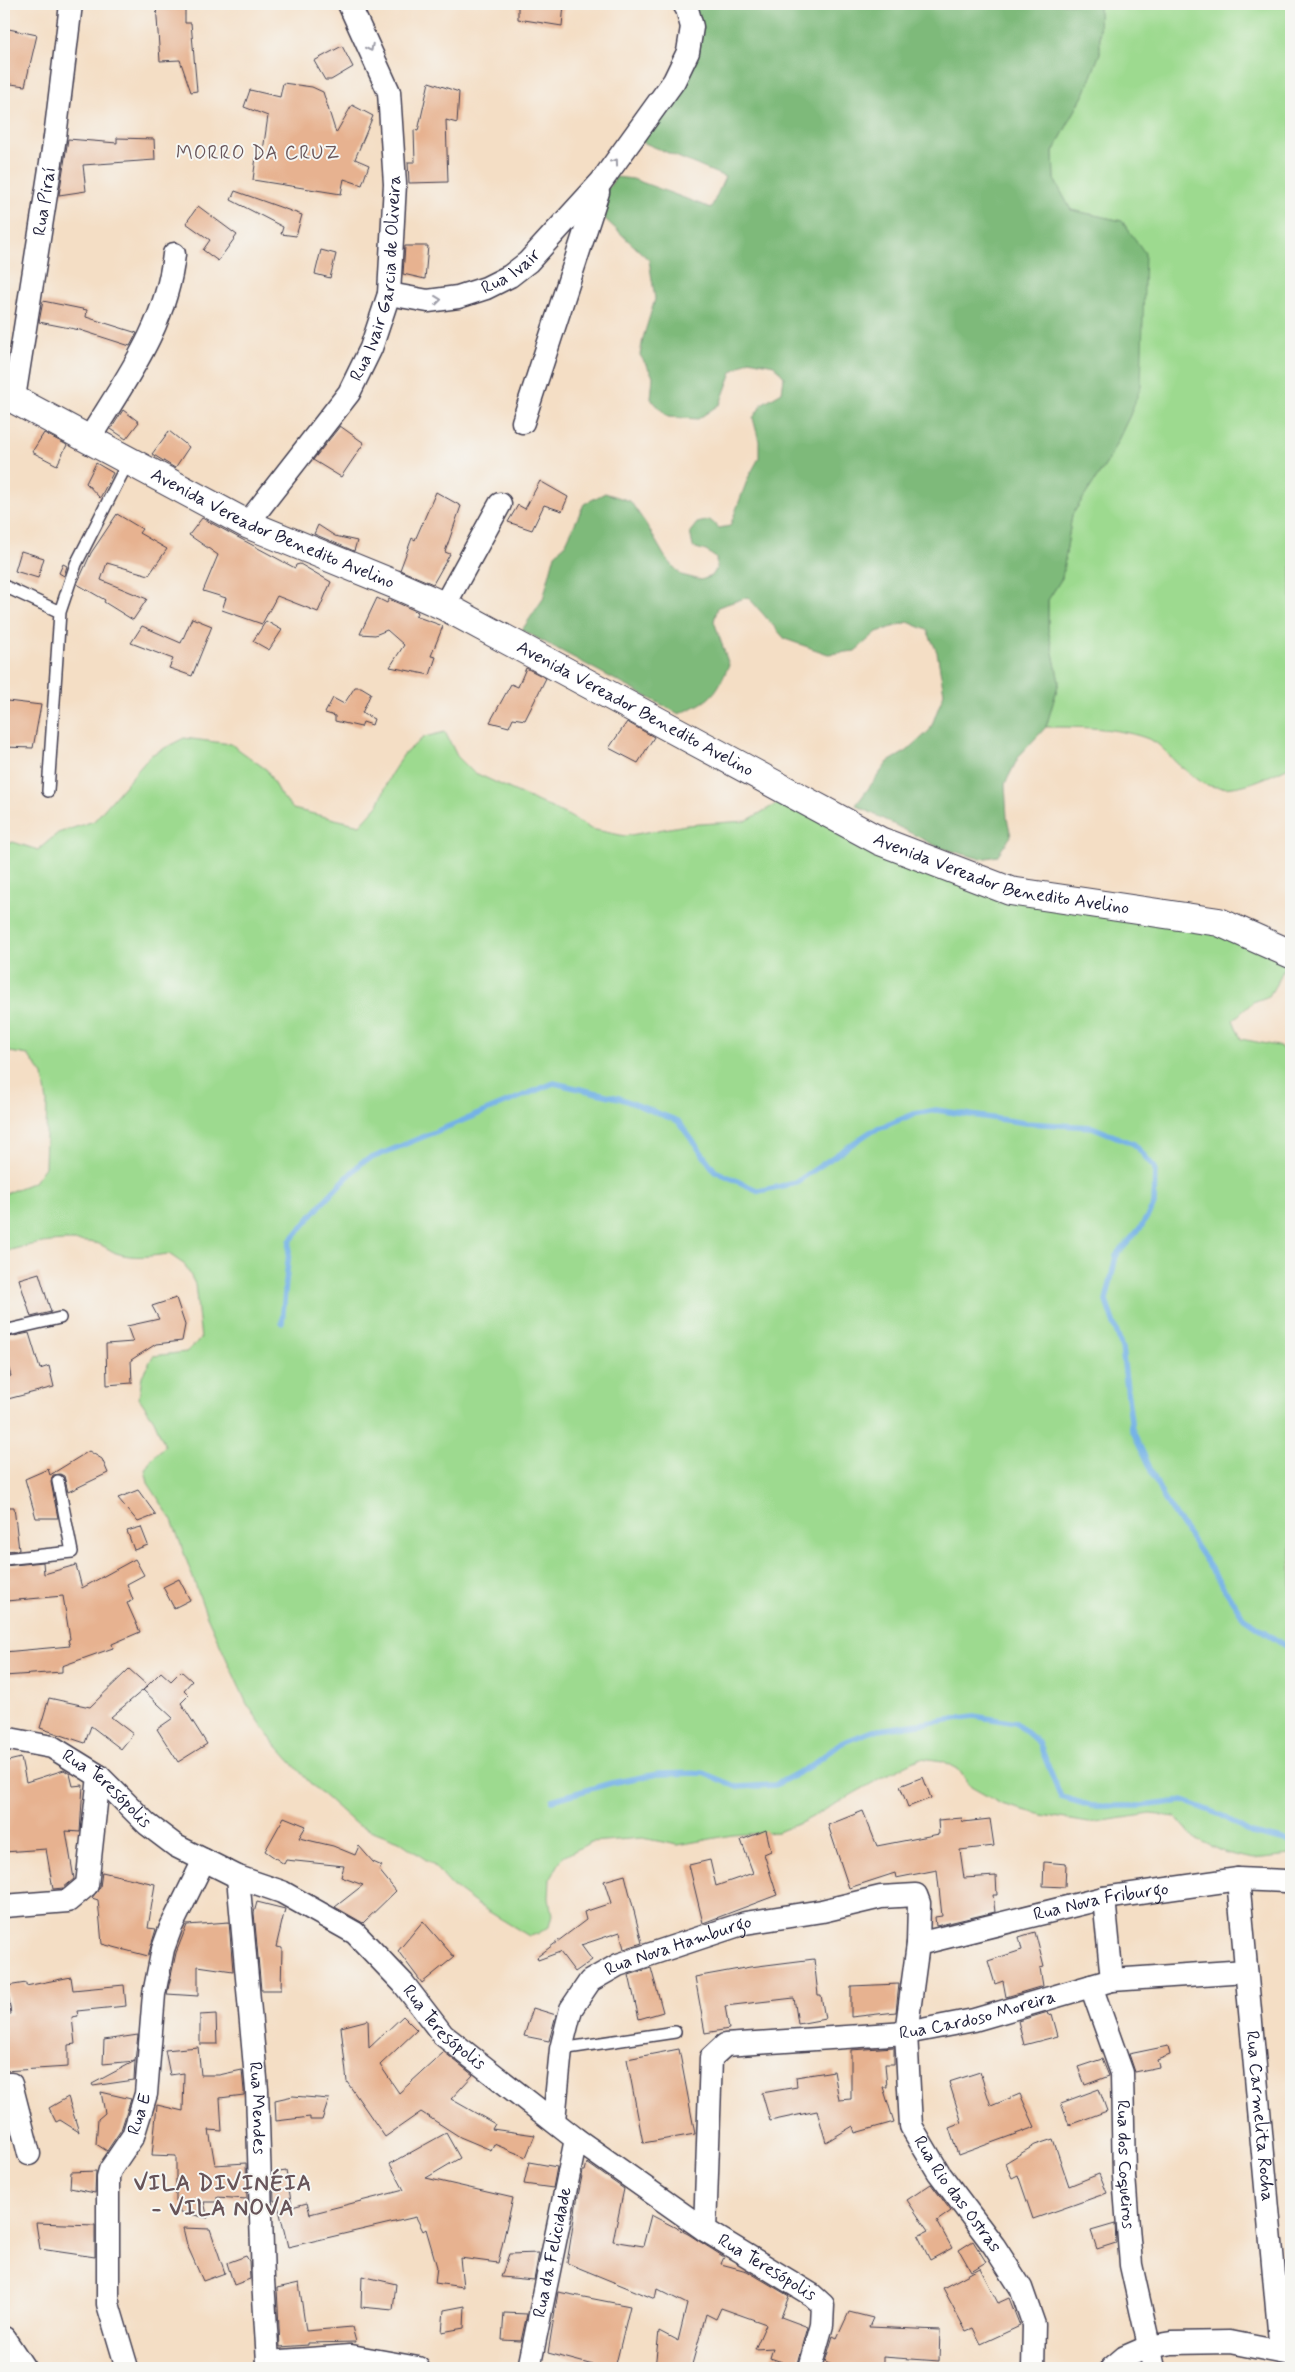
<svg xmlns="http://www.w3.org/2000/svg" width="1295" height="2372" font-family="Mynerve,sans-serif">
  <rect width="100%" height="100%" fill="#f6f6f2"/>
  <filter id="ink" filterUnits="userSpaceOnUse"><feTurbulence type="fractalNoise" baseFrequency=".02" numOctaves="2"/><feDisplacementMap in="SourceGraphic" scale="10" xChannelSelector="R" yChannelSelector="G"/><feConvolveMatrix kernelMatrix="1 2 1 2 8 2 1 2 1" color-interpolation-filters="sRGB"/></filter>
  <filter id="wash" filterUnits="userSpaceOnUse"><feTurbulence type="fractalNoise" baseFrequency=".0096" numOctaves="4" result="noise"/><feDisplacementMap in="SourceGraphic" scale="20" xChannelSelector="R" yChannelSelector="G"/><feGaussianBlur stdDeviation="1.12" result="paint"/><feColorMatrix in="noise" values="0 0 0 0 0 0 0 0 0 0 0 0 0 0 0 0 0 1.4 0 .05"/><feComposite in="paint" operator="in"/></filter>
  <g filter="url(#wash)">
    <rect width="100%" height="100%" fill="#f4dec5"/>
    <path fill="#9dda8f" stroke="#607e65" d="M1099,4H1291V766C1265,778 1233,795 1204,784C1196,780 1187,771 1180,766C1170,758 1162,745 1151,740C1120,727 1079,727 1046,727L1059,682L1048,629V600L1062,578L1072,515L1108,461L1130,415L1122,221L1071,210L1054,179L1053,152L1085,92L1100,53Z
      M445,732L457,756L473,772L569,816L591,829L625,836L686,825L746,821L794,794L880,841L1290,954L1279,979L1269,996L1253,1002L1233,1020L1241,1039L1278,1046L1291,1054V1855L1253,1859L1226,1853L1194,1838L1176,1817L1151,1814L1089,1823L1042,1815L1001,1804L971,1787L958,1769L943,1761L921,1758L890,1773L805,1821L778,1832L732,1835L678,1845L642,1838L591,1842L563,1857L550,1879L549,1898L552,1915L549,1927L537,1934L529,1936L478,1905L452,1886L432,1864L399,1841L357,1825L310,1783L274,1743L247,1704L206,1614L172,1520L148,1483L145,1470L152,1458L165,1446L154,1420L139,1398L142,1376L153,1356L186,1352L201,1339L195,1284L185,1265L169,1254C150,1256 134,1259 116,1253C109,1250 102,1244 95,1243C64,1238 33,1243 4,1252V1194L34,1182L45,1167L47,1102L43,1075L28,1055L4,1051V845L13,842L38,850L58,833L94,821L151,755L184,738L231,744L267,770L279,793L293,809L360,825L378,805L391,774L404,754L424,737Z"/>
    <path fill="#7eba7a" stroke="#506e5a" d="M695,4H1099L1100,53L1085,92L1053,152L1054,179L1071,210L1122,221L1145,253L1141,386L1130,415L1108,461L1072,515L1062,578L1048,600V629L1059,682L1046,727L1019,756L1005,784L1007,818L1011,836L997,856L981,859L938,847L856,805L888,762L907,751L930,730L944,693L937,652L927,630L908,622L877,632L855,651L828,654L785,639L748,597L718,607L714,621L729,665C715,697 711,700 679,714L522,630L543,599L555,554L565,545L584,504L605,493L630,501L646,524L665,557L681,575L701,580L712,576L717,568L716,558L706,551L693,547L690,532L697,523L710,520L719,528L730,526L748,478L759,458V441L753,418L763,403L782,392L784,377L774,365L749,360L732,372L720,404L698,419L668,417L651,399L653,376L640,355L643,338L655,299L649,260L603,217L604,194L616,177L633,179L711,208L725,177L640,141L684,80Z"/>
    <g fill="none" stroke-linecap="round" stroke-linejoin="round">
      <path stroke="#74b2e6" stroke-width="5.5" d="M282,1323L290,1241L326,1199L362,1162L554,1083L619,1098L678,1121L715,1171L759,1191L795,1183L870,1132L914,1114L936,1110L1026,1123L1092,1127L1134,1144L1155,1168L1154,1205L1141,1227L1116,1256L1106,1301L1122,1348L1132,1429L1163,1497L1244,1618L1291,1650
        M552,1800L611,1783L658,1774L703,1773L737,1787L775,1785L811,1766L839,1744L872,1731L974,1716L1016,1723L1039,1743L1061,1797L1092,1806H1142L1183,1801L1221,1815L1251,1833L1291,1842"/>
    </g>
    <g id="blocks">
      <path fill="#e7b290" d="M156,4H185V23H191L197,91L191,92L180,60L160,61Z
        M518,4H564L562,26L518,19Z
        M4,28L37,35L25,86L4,83Z
        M342,46L353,67L331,80H325L314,61Z
        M429,82L459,92L457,123L446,120L448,182L409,183L408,162H415L414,130L418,131Z
        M283,83L312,87L323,92L336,133L352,105L373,116L355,159L369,165L362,185L344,179L341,194L253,180L256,157L262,158L268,116L244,107L250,90L280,97Z
        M117,138L154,139L155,160L83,165L86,191L59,195L68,139L117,143Z
        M235,191L302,215L296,236L281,234L283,227L231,200Z
        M198,206L237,235L218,261L203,250L210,240L186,223Z
        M405,246H428L425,279L403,274Z
        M321,250L336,254L330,278L315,274Z
        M43,301L87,310L86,317L137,333L130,346L80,330L39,322Z
        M123,410L139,422L126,439L111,429Z
        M340,426L364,443L341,477L313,460Z
        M169,431L189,447L175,468L152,454Z
        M44,433L67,445L57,465L32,452Z
        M96,463L113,473L100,498L86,483Z
        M540,481L568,497L562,511L544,505L532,530L508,522L518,505L525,509Z
        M436,492L461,506L445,552L450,554L433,584L400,570L412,538L415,540Z
        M117,514L142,529L139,533L167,549L149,575L107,563L101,580L147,599L133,620L104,602L105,600L77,584L91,553Z
        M202,518L295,568L296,565L300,564L331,582L318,612L277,596L262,624L222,610L226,598L203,591L218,555L189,535Z
        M318,525L335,536L357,541L354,551L314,534Z
        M21,551L44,558L38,578L15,571Z
        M63,564L67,566L64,576L59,573Z
        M377,598L387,603L389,599L418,612L415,616L443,626L431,656L436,657L430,675L390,667L404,645L387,630L375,635L360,634Z
        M192,618L212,626L192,676L169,668L173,659L131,643L142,626L181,643Z
        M266,621L282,630L269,650L253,641Z
        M526,668L546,678L525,720L513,718L509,727L490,722L511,684L518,687Z
        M355,687H361L371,693L362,713L374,719L372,725L363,722L361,727L335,721V716L325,713L333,698L344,704Z
        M7,701L41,705L33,748L4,747V723Z
        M627,722L654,737L638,763L609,748Z
        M39,1273L51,1312L31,1317L19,1279Z
        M176,1298L185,1325L182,1341L156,1344L131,1360L132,1383L107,1385L106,1344L133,1342L127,1326L159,1319L152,1306Z
        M29,1333L40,1369L49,1366L54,1387L4,1400V1378L11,1376L4,1353V1338Z
        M89,1451L102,1459L108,1473L68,1492L64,1476L60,1474L53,1475L51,1482L58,1518H36L25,1479L48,1469L50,1475Z
        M138,1490L156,1515L138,1522L118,1498Z
        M4,1507H14L19,1550L4,1551Z
        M141,1527L148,1545L134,1550L127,1531Z
        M135,1559L144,1575L127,1584L133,1600L127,1603L140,1632L112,1644L113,1648L62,1666V1672L4,1676V1652L70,1646L68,1640L70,1639L63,1596L6,1601L4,1566L43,1562L44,1574L76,1565L82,1588Z
        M179,1579L190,1600L174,1608L163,1587Z
        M129,1669L148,1686L111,1717L133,1734L121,1749L91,1726L85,1743L40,1728L49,1698L90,1707Z
        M181,1671L192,1681L184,1690L189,1695L181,1703L207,1744L178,1762L157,1729L173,1718L143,1690L161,1672L171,1681Z
        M21,1758L26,1782L64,1770L70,1774L73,1786L83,1785L80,1832L66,1831L74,1879L63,1888L53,1889L46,1849L4,1852V1762Z
        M923,1777L931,1798L908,1807L900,1786Z
        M863,1811L877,1846L939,1834L938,1820L962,1818L963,1822L990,1819L994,1846L960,1850L964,1878L996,1876L997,1895H993L995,1912L936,1926L935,1917L942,1916L937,1870L896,1878L895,1873L849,1888L828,1825Z
        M284,1817L306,1826L299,1838L333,1846L355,1855L359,1846L373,1862L382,1866L379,1870L396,1891L363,1923L335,1907L363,1885L341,1877L344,1866L286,1860L284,1864L265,1851Z
        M766,1830L771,1851L764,1854L777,1895L703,1923L689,1865L710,1860L716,1886L753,1873L741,1840Z
        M1044,1862L1066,1864L1065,1887L1043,1886Z
        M102,1872L155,1884L148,1928L156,1929L148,1956L102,1944L98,1900L92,1898L100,1887Z
        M625,1875L642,1943L624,1949L620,1932L581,1945L592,1960L575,1972L560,1952L538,1960L537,1957L586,1920L584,1912L611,1903L604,1881Z
        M257,1902L285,1909L276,1947L282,1948L281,1990H261L254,1913Z
        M423,1921L454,1957L422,1983L398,1951Z
        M229,1922L233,1971L198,1966V1996L167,1994L176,1953L187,1925Z
        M1035,1932L1044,1967L1040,1968L1043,1986L1006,1997L1003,1981L995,1984L988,1961L1022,1950L1019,1937Z
        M814,1959L818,1995H821L825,2019L798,2024L794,1998L725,2006L729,2029L705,2033L695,1977L750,1967Z
        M651,1968L663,2012L639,2019L629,1975Z
        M71,1977L73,1990L124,1985L126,2006L77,2011L78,2016L72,2017L75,2044L68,2045V2067L4,2071V2015L11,2014L7,1986L26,1983V1986Z
        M899,1984L896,2012L851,2017V1986Z
        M533,2008L556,2015L549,2041L524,2036Z
        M1048,2012L1049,2015L1052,2014L1058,2036L1024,2045L1018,2021Z
        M216,2014L217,2044H200V2015Z
        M403,2016L417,2030L380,2065L399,2093L444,2052L473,2075L451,2099L495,2124L492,2129L535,2135L526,2157L494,2144L491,2150L460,2137L421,2112L385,2137L347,2082L341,2027L368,2020L369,2048Z
        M138,2035L135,2061L103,2064L104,2040Z
        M1168,2046L1170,2055L1157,2060L1159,2067L1135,2072L1129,2054Z
        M198,2047L201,2075H219L242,2070L244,2091V2095L220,2098L222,2131L209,2130L215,2165L246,2163L247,2199L217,2197V2202H204L208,2218L180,2212L178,2202H176V2156L152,2155L157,2105L183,2111L184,2073L170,2075L165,2050Z
        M894,2047V2064H885L887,2087H883L894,2122L855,2133L853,2126L826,2142L817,2111L770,2121L762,2093L797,2087L796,2077L834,2071L839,2100L851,2099V2050Z
        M679,2049L695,2134L643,2143L627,2059Z
        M1102,2059L1109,2076L1085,2085L1078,2067Z
        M135,2061L134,2080L93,2086L92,2084Z
        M980,2072L991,2106L1020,2094L1035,2127L958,2155L949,2128L962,2123L949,2082Z
        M1099,2089L1107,2111L1069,2125L1061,2103Z
        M101,2092L131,2099L121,2130L107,2151L96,2144L98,2119L105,2113Z
        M293,2096L329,2099L322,2120H310V2117L276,2121L275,2100Z
        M68,2097L79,2132L60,2120L56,2122L49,2108Z
        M446,2133L460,2158L426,2178L513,2198L498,2263L460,2258L463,2287L435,2283L437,2267L426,2229L423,2231L416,2217L288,2247L277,2201H274L273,2173L286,2171L292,2207L307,2203L310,2214L404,2190L390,2164Z
        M1053,2139L1069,2186L1099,2174L1107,2193L1033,2219L1018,2175L1012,2178L1005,2163L1035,2145Z
        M529,2162L557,2167L553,2188L524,2184Z
        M587,2163L624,2189L613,2241L643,2246L651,2215L688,2234L724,2257L721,2264L747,2271L789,2296L781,2317L808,2327L797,2367L770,2358L773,2348L755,2349L766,2324L721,2308L716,2319L706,2314L691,2368H655L659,2331L678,2341L687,2304L657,2289L655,2299L567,2263L576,2206L583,2171H585Z
        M96,2171L95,2193L70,2188L71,2172Z
        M931,2184L951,2211L937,2221L952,2248L930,2260L918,2236L928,2231L907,2200Z
        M36,2223L95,2225V2257L40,2249Z
        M1115,2224L1116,2243L1097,2249L1091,2231Z
        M183,2228L210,2229L225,2273L203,2281L187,2245Z
        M973,2241L986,2262L971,2271L959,2250Z
        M539,2253L534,2280L501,2277L509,2254Z
        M246,2256L249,2261L250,2279L234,2285L227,2263Z
        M980,2268L998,2303L1009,2298L1020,2326L981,2344L973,2328L966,2331L943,2288Z
        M362,2276L396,2284L393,2310L361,2307Z
        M299,2283L306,2331L352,2327L356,2342L308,2343V2345L280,2347L277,2288Z
        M558,2292L630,2306L615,2368H592L593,2365L548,2353Z
        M465,2306L464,2328L442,2332L444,2310Z
        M849,2312L873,2318L869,2327L940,2330L939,2361L883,2357V2368H839L825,2362L833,2336L837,2338Z
        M504,2313L527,2314L521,2341L502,2340Z"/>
    </g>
  </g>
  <g filter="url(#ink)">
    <use href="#blocks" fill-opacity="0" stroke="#423e50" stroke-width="1"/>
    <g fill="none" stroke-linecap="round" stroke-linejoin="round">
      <g stroke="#423e50" stroke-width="14">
        <path id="lane" d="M4,586L60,612
          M48,791L60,612L76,564L128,462
          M4,1331L60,1318
          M4,1559L72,1552L58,1481
          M561,2049L675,2032"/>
      </g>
      <g stroke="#423e50" stroke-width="25">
        <g id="street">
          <path id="s1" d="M389,294L428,301L458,297L486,288L510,276L528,262L601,182L674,81L688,52L692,27L687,9L684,4"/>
          <path id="s2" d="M14,398L55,137L71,4"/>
          <path d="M523,422L598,192"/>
          <path d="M89,439C125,380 167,325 174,254"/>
          <path id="s3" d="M247,524L349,393L371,348L389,294L395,184L389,92L349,4"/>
          <path d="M444,606L500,504"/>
          <path id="s4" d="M4,1738L52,1747L99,1776L147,1824L176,1846L238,1877L282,1892L355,1933L403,1983L443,2035L576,2139L705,2230L812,2295L823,2305L822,2325L810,2368"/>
          <path id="s5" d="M238,1877L257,2090L263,2280L268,2362L273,2368"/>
          <path id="s6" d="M1238,1879L1281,2352"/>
          <path d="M1104,1898L1112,1980"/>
          <path d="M4,1906L68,1901L87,1885L99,1776"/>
          <path id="s7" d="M918,1944L1104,1898L1238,1879L1285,1881"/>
          <path id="s8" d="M1091,1986L1122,2073L1124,2176L1131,2265L1154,2368"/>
          <path d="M4,2084H11L29,2154"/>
          <path id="s9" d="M554,2120L561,2049L571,2009L590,1981L618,1965L745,1923L822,1911L881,1897L916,1895L919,1903L918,1944L906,2033L911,2126L939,2173L994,2246L1021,2288L1034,2325L1033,2368"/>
          <path id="s10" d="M705,2230L711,2058L725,2045L906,2033L974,2020L1112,1980L1246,1971"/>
          <path d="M4,2338L24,2368"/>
          <path d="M268,2362L351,2356L418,2368"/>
          <path id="s11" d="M127,2368L108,2304V2177L110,2170L133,2136L146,2094L154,1994L163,1949L171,1927L204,1860"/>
          <path id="s12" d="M529,2368L576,2139"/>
          <path d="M1112,2368L1125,2357L1148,2347L1172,2343L1230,2342L1291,2354"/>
        </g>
      </g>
      <g stroke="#423e50" stroke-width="30">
        <g id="secondary">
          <path id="s13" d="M4,394L247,524L394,584L444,606L880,841L1010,891L1219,922L1291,954"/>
        </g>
      </g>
      <use href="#lane" stroke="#fff" stroke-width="11"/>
      <use href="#street" stroke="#fff" stroke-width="22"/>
      <use href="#secondary" stroke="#fff" stroke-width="28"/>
    </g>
    <defs><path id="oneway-chevron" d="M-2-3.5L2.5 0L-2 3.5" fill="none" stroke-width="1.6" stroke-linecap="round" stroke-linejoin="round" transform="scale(1.25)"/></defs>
    <g stroke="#9c9ca7">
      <use href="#oneway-chevron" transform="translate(370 48) rotate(63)"/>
      <use href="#oneway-chevron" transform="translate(615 162) rotate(-54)"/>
      <use href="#oneway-chevron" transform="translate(438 300) rotate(-7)"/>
    </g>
  </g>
  <g text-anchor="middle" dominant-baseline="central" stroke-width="4" stroke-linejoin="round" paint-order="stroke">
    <g font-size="18" fill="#22223b" stroke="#f6f6f2">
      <text stroke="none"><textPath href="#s2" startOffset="199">Rua Piraí</textPath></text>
      <text stroke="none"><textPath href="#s1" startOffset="129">Rua Ivair</textPath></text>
      <text stroke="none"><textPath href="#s3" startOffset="286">Rua Ivair Garcia de Oliveira</textPath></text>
      <text stroke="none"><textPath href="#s13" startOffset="301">Avenida Vereador Benedito Avelino</textPath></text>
      <text stroke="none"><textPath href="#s13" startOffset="706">Avenida Vereador Benedito Avelino</textPath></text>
      <text stroke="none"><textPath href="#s13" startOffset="1111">Avenida Vereador Benedito Avelino</textPath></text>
      <text stroke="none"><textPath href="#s4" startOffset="118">Rua Teresópolis</textPath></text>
      <text stroke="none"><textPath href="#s7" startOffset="188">Rua Nova Friburgo</textPath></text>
      <text stroke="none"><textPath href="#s9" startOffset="242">Rua Nova Hamburgo</textPath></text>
      <text stroke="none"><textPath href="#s10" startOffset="446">Rua Cardoso Moreira</textPath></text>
      <text stroke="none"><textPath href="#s4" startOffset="538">Rua Teresópolis</textPath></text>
      <text stroke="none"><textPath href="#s5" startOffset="232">Rua Mendes</textPath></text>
      <text stroke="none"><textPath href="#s11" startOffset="265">Rua E</textPath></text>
      <text stroke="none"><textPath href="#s6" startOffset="238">Rua Carmelita Rocha</textPath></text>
      <text stroke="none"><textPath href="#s8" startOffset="184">Rua dos Coqueiros</textPath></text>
      <text stroke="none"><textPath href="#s9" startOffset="801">Rua Rio das Ostras</textPath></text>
      <text stroke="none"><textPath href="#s12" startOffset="118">Rua da Felicidade</textPath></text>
      <text stroke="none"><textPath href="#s4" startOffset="942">Rua Teresópolis</textPath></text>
    </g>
    <g font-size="19" letter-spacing="1" fill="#675459" stroke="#f6f6f2">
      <text x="258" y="153">MORRO DA CRUZ</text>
    </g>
    <g font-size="22" font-weight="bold" letter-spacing="1" fill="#675459" stroke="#f6f6f2">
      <text x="223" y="2184">VILA DIVINÉIA<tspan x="223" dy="25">- VILA NOVA</tspan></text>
    </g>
  </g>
  <rect width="1295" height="2372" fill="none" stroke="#f6f6f2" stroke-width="20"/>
</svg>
